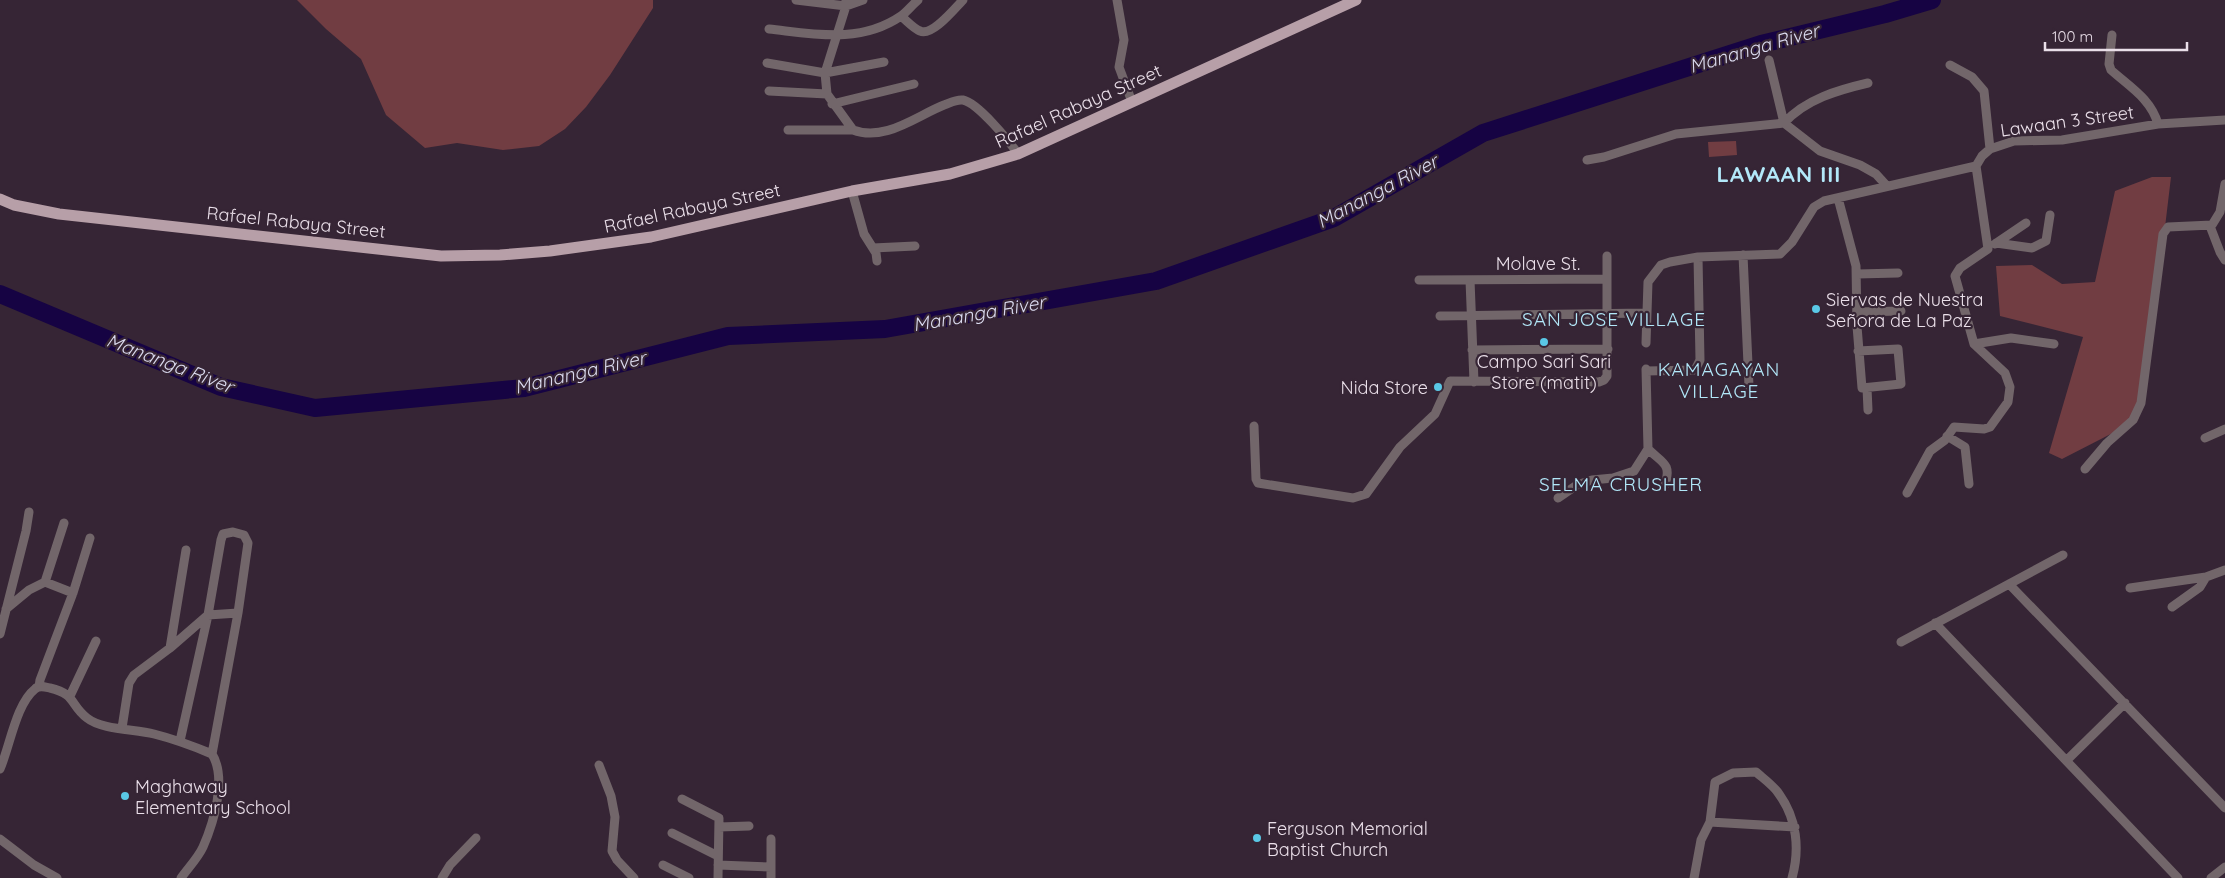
<svg xmlns="http://www.w3.org/2000/svg" width="2225" height="878" font-family="Quicksand,sans-serif">
  <rect width="100%" height="100%" fill="#362535"/>
  <path fill="#713d42" d="M297,0H653V8L610,75L586,107L565,129L539,146L503,150L457,143L425,148L386,115L361,59L326,29Z
    M1736,141L1737,155L1709,157L1708,142Z
    M2152,177H2171L2145,395L2138,420L2062,459L2049,453L2083,337L2000,316L1996,266L2032,265L2062,284L2095,282L2115,191Z"/>
  <g fill="none" stroke-linecap="round" stroke-linejoin="round">
    <path stroke="#160343" stroke-width="18" d="M0,294L221,387L315,408L524,388L728,336L885,329L1156,281L1334,218L1483,133L1761,44L1885,14L1932,0"/>
    <path stroke="#72666a" stroke-width="9" d="M796,0L846,6L863,0
      M846,0V6L825,73L827,94L853,130
      M1117,0L1124,40L1119,67L1132,102
      M901,16C907,21 913,28 920,31C932,37 955,8 963,0
      M769,29C815,34 860,44 901,16C907,12 912,5 918,0
      M2112,35L2109,64L2111,70C2130,87 2151,99 2158,124
      M1769,60L1784,123L1820,151L1860,165L1876,174L1886,185
      M767,63L825,73L884,62
      M1950,65L1972,77L1984,91L1990,149
      M769,91L827,94
      M832,104L914,84
      M788,130H853C885,142 916,116 944,105C950,103 956,99 963,100C978,103 1009,141 1018,154
      M1587,160L1604,157L1676,134L1784,123C1806,99 1838,90 1868,83
      M852,191L864,234L876,253L877,261
      M1838,198L1856,266L1857,326L1862,388L1901,384L1898,349L1858,351
      M2210,226L2220,252L2225,260
      M1996,243L2032,248L2046,241L2050,215
      M1995,244L2026,223
      M873,248L915,246
      M1743,255L1749,386
      M1857,274L1898,273
      M1419,280L1607,279
      M1470,280L1474,382
      M1857,312L1901,311
      M1440,316L1646,313
      M1646,343L1648,282L1661,265L1670,262L1698,257L1780,254L1792,242L1814,207L1824,201L1976,166L1982,156L1990,149L2014,141L2062,140L2158,124L2225,120
      M1974,344L2011,338L2054,344
      M1472,350L1608,349
      M1646,371L1695,370L1700,360L1698,257
      M1867,388L1868,410
      M1254,426L1256,479L1258,483L1353,498L1366,494L1400,447L1435,414L1450,381L1599,382L1604,380L1607,376V256
      M1947,436L1965,447L1969,484
      M2205,438L2225,429
      M1648,449C1662,463 1672,463 1665,485
      M2085,469L2107,443L2133,420L2141,403L2163,234L2168,227L2212,225L2220,212L2225,184
      M1907,493L1930,451L1945,440L1954,427L1984,429L1990,427L2008,402L2010,387L2005,373L1974,344L1955,276L1960,268L1988,249L1976,166
      M1558,498L1577,485L1592,480L1613,478L1634,471L1648,449L1646,369
      M45,582L64,523
      M2009,584L2225,808
      M2130,588L2206,577L2225,570
      M2172,607L2200,587L2206,577
      M6,609L29,590L45,582L73,593
      M1935,623L2178,878
      M0,634L26,531L29,512
      M1901,642L2063,555
      M170,648L186,550
      M39,687L40,680L73,593L90,538
      M70,696L96,641
      M122,728L129,683L134,675L170,648L208,615L238,613
      M180,741L208,615L221,540L223,534L233,532L244,535L248,543L238,613L212,754
      M2067,760L2125,703
      M599,765L611,796L615,817L612,851L617,860L634,878
      M0,769C10,746 16,704 35,689C39,685 45,687 50,688C76,694 70,705 87,718C102,730 135,729 154,734C174,739 193,746 212,754C227,778 214,822 203,847C198,858 188,868 181,878
      M682,799L719,818L718,878
      M1710,822L1795,827
      M719,827L749,826
      M672,833L718,856
      M0,839L34,865L57,878
      M663,865L689,878
      M718,865L771,867
      M442,878L450,865L476,838
      M771,878V839
      M1694,878L1701,840L1710,822L1715,782L1733,773L1756,772C1764,779 1774,786 1779,794C1797,819 1800,849 1792,878
      M2211,878L2225,867"/>
    <path stroke="#b79fa8" stroke-width="11" d="M0,199L14,205L59,214L441,256L500,255L550,251L651,237L852,191L950,174L1018,154L1356,0"/>
  </g>
  <g fill="#5ac8e6" stroke="#362535" stroke-width="2">
    <circle cx="1816" cy="309" r="5"/>
    <circle cx="1544" cy="342" r="5"/>
    <circle cx="1438" cy="387" r="5"/>
    <circle cx="125" cy="796" r="5"/>
    <circle cx="1257" cy="838" r="5"/>
  </g>
  <g text-anchor="middle" dominant-baseline="central" stroke-width="4.5" stroke-linejoin="round" paint-order="stroke">
    <g font-size="18" fill="#eadfe9" stroke="#362535">
      <text transform="translate(1078 106) rotate(-24)">Rafael Rabaya Street</text>
      <text transform="translate(2067 121) rotate(-8)">Lawaan 3 Street</text>
      <text transform="translate(692 208) rotate(-12)">Rafael Rabaya Street</text>
      <text transform="translate(296 222) rotate(6)">Rafael Rabaya Street</text>
      <text x="1538" y="263">Molave St.</text>
    </g>
    <g font-size="18" fill="#eadfe9" stroke="#362535" text-anchor="start">
      <text x="1826" y="299">Siervas de Nuestra<tspan x="1826" dy="21">Señora de La Paz</tspan></text>
      <text x="1544" y="361" text-anchor="middle">Campo Sari Sari<tspan x="1544" dy="21">Store (matit)</tspan></text>
      <text x="1428" y="387" text-anchor="end">Nida Store</text>
      <text x="135" y="786">Maghaway<tspan x="135" dy="21">Elementary School</tspan></text>
      <text x="1267" y="828">Ferguson Memorial<tspan x="1267" dy="21">Baptist Church</tspan></text>
    </g>
    <g font-size="19" font-style="italic" fill="#dbdbef" stroke="#362535">
      <text transform="translate(1754 48) rotate(-16)">Mananga River</text>
      <text transform="translate(1377 191) rotate(-28)">Mananga River</text>
      <text transform="translate(979 313) rotate(-10)">Mananga River</text>
      <text transform="translate(170 363) rotate(21)">Mananga River</text>
      <text transform="translate(580 372) rotate(-13)">Mananga River</text>
    </g>
    <g font-size="19" letter-spacing="1" fill="#b2e8f9" stroke="#362535">
      <text x="1614" y="319">SAN JOSE VILLAGE</text>
      <text x="1719" y="369">KAMAGAYAN<tspan x="1719" dy="22">VILLAGE</tspan></text>
      <text x="1621" y="484">SELMA CRUSHER</text>
    </g>
    <g font-size="22" font-weight="bold" letter-spacing="1" fill="#b2e8f9" stroke="#362535">
      <text x="1779" y="174">LAWAAN III</text>
    </g>
  </g>
  <path d="M2045 42v8h142v-8" fill="none" stroke="#eadfe9" stroke-width="2.5"/>
  <text x="2052" y="42" font-size="15" fill="#eadfe9" stroke="#362535" stroke-width="4" paint-order="stroke">100 m</text>
</svg>
